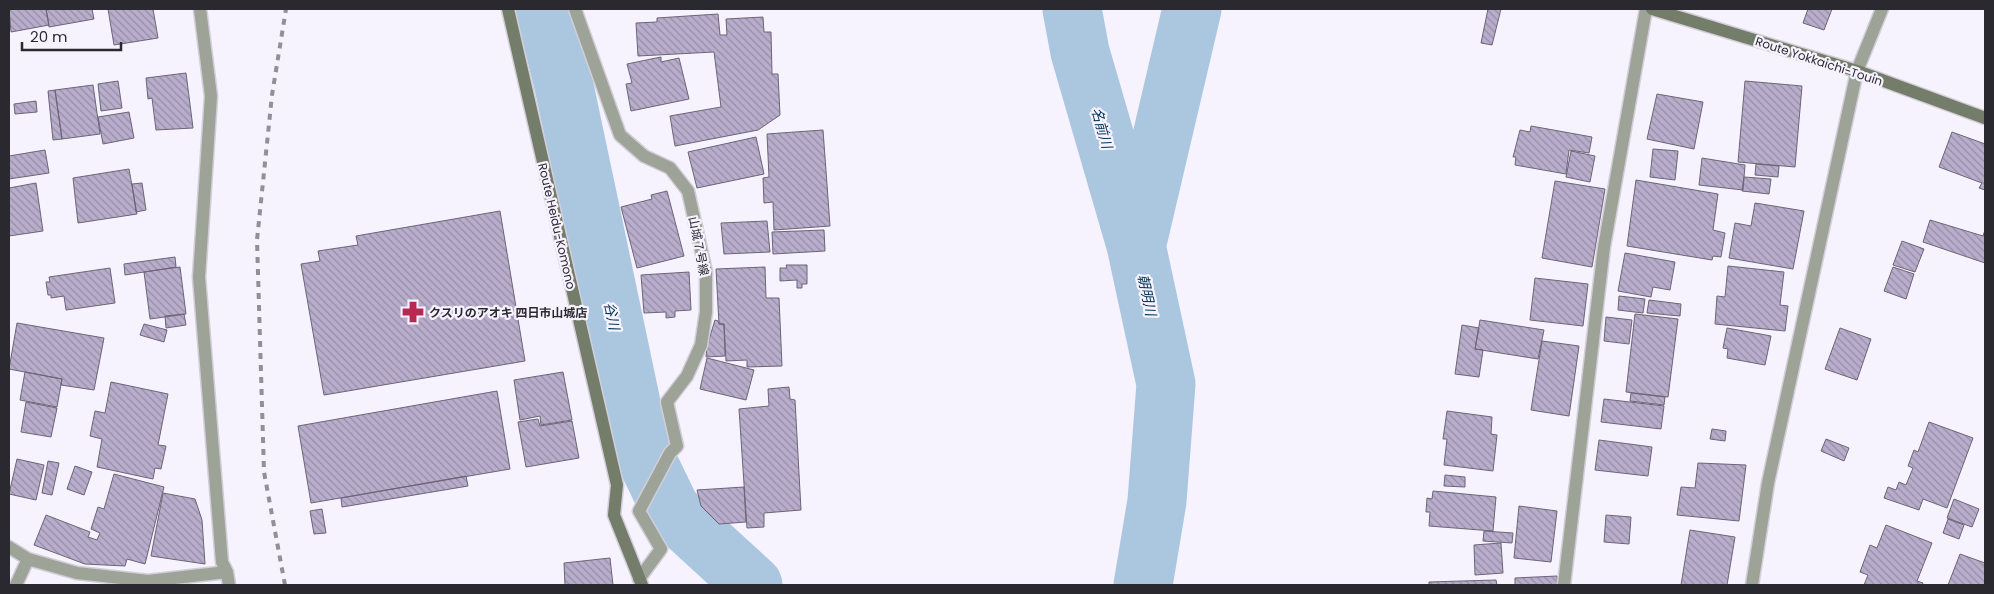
<svg xmlns="http://www.w3.org/2000/svg" width="1994" height="594" font-family="Poppins,'Noto Sans JP',sans-serif">
  <defs>
    <pattern id="building-back-hatch" width="6" height="6" patternUnits="userSpaceOnUse" patternTransform="scale(1.25)"><rect width="6" height="6" fill="#b9adcc"/><path d="M-1 5l2 2M0 0l6 6M5-1l2 2" fill="none" stroke="#978da6"/></pattern>
  </defs>
  <rect width="100%" height="100%" fill="#f6f2fe"/>
  <g fill="none" stroke-linecap="round" stroke-linejoin="round">
    <path stroke="#abc7df" stroke-width="59" d="M545,9L564,86L640,446L671,510L753,585
      M1072,9L1080,52L1136,245L1166,384L1157,501L1143,585
      M1137,243L1192,9"/>
  </g>
  <path fill="url(#building-back-hatch)" stroke="#6b6577" d="M9,9H46L49,25L11,32Z
    M46,9H92L94,19L49,27Z
    M108,9H153L158,38L114,45Z
    M1488,9H1501L1492,45L1481,43Z
    M1808,9H1832L1824,30L1803,23Z
    M718,14L720,35H727L726,19L763,17L764,32H771L772,74H778L780,115L758,130L675,146L670,116L721,107L714,52L638,56L636,23L657,22V18Z
    M661,57V62L679,58L689,99L631,111L626,84L632,83L627,64Z
    M186,73L193,128L156,130L152,98L148,99L146,78Z
    M118,81L122,108L101,111L98,84Z
    M1745,81L1802,86L1795,167L1738,162Z
    M93,85L100,134L62,139L55,90Z
    M55,90L62,139L53,140L48,91Z
    M1657,94L1703,102L1694,149L1647,139Z
    M36,101L37,112L15,114L14,104Z
    M129,112L134,138L103,144L98,117Z
    M1531,126L1592,137L1589,153L1569,150L1566,174L1515,165L1516,157H1513L1520,130L1530,132Z
    M823,130L830,226L774,230L773,202L764,203L763,178L769,177L767,134Z
    M1952,132L1985,144V190L1979,188L1982,183L1939,167Z
    M756,137L764,174L697,188L688,152Z
    M1653,149L1678,151L1675,180L1650,177Z
    M45,150L49,173L9,179V156Z
    M1571,151L1595,156L1590,182L1566,177Z
    M1702,158L1745,165L1743,190L1699,185Z
    M1756,164L1779,166L1778,177L1755,175Z
    M129,169L137,214L78,223L73,178Z
    M1744,177L1771,179L1769,194L1742,191Z
    M1636,180L1718,194L1713,230L1725,233L1721,257L1713,256L1712,260L1627,246Z
    M1555,181L1605,189L1592,267L1542,258Z
    M36,183L43,231L9,236V188Z
    M142,183L146,210L136,212L132,184Z
    M667,191L684,256L637,268L621,207L652,199L651,195Z
    M1755,203L1804,211L1793,269L1729,258L1735,223L1751,226Z
    M500,211L525,361L324,395L301,264L320,261L318,251L358,245L356,236Z
    M1930,220L1983,236L1985,230V263L1923,242Z
    M767,221L770,252L724,254L721,223Z
    M824,230L825,251L773,254L772,232Z
    M1902,241L1924,249L1915,272L1893,265Z
    M1625,253L1675,262L1670,290L1653,287L1651,297L1618,291Z
    M175,257L176,267L125,275L124,264Z
    M786,265H807V284H802V288H797V280L780,281V268H787Z
    M1728,266L1784,272L1780,305L1788,306L1785,331L1715,324L1717,296L1725,297Z
    M180,267L186,314L150,319L144,272Z
    M765,267L766,298H779L782,366L747,367V360L726,361L724,324H719L716,269Z
    M1893,267L1914,274L1906,299L1884,291Z
    M110,268L115,303L66,310L64,296L51,298V295H48L46,282H50L49,277Z
    M689,272L691,310L675,311V317L666,318V312L644,313L641,275Z
    M1535,278L1588,284L1583,326L1530,320Z
    M1619,296L1645,299L1643,313L1618,310Z
    M1649,300L1681,304L1680,316L1647,313Z
    M184,314L186,325L166,328L165,316Z
    M1635,314L1678,319L1668,397L1626,392Z
    M1606,317L1632,320L1629,344L1604,341Z
    M715,320L718,321L719,324H724L725,356L706,357L707,346Z
    M1480,320L1544,330L1538,359L1475,349Z
    M17,323L104,338L94,390L61,385L62,379L9,369Z
    M144,324L167,330L164,342L140,335Z
    M1462,325L1479,328L1475,349L1483,350L1479,377L1455,374Z
    M1727,328L1771,336L1765,365L1727,358L1728,349L1723,348Z
    M1840,328L1871,339L1857,380L1825,369Z
    M1542,341L1579,346L1569,416L1531,410Z
    M707,358L754,370L746,400L700,389Z
    M25,372L62,379L57,407L20,400Z
    M563,372L572,420L541,425L540,416L520,420L514,380Z
    M111,382L168,394L158,445L166,446L161,469L155,468L153,479L97,467L102,439L90,436L95,411L105,413Z
    M789,387L790,399L795,400L801,510L764,513V527L747,528L739,409L769,406L768,389Z
    M497,391L510,469L311,503L298,426Z
    M1631,393L1665,397L1664,405L1630,401Z
    M1604,399L1664,406L1661,429L1601,422Z
    M26,402L57,408L51,437L21,432Z
    M1447,411L1492,417L1491,434L1497,435L1493,471L1444,465L1447,439H1443Z
    M538,419L540,426L572,421L579,458L526,467L518,422Z
    M1929,422L1973,438L1947,508L1923,499L1919,510L1884,498L1888,487L1896,490L1899,482L1906,485L1913,468L1908,466L1914,450L1918,452Z
    M1712,429L1726,431L1725,441L1710,439Z
    M1826,439L1849,448L1844,461L1821,451Z
    M1599,440L1652,447L1648,476L1595,470Z
    M17,459L44,465L36,500L9,494Z
    M48,461L59,463L52,495L42,493Z
    M1698,463L1746,465L1739,521L1677,515L1681,487L1695,488Z
    M75,466L92,472L84,495L67,489Z
    M114,474L164,487L145,564L127,559L125,566L85,564L34,545L46,515L90,532L88,537L97,540L100,533L91,529L98,507L104,509Z
    M1445,475L1465,477V487L1444,486Z
    M466,476L468,486L342,507L341,498Z
    M744,487L746,522L719,524L701,506L697,490Z
    M1433,491L1496,497L1493,531L1429,526L1430,512H1426L1427,498L1432,499Z
    M163,493L195,499L202,520L205,564L151,556Z
    M1954,499L1979,509L1972,527L1947,518Z
    M1519,506L1557,511L1551,562L1514,558Z
    M322,509L326,533L314,534L310,511Z
    M1606,515L1631,517L1629,544L1604,542Z
    M1948,519L1964,525L1959,539L1943,533Z
    M1886,525L1932,543L1917,581L1923,583L1922,585H1864L1868,575L1860,572L1870,545L1877,548Z
    M1690,530L1735,537L1727,585H1681Z
    M1484,531L1513,533L1512,543L1483,541Z
    M1501,543L1503,573L1475,575L1474,545Z
    M1960,554L1985,563V585H1948Z
    M610,558L613,585H565L564,563Z
    M1557,576L1558,585H1515V578Z
    M1496,580L1497,585H1429V582Z"/>
  <g fill="none" stroke-linecap="round" stroke-linejoin="round">
    <g stroke="#d1ced9" stroke-width="15">
      <path id="minor" d="M200,9L211,96L199,277L222,562L227,572L229,585
        M575,9L620,135L644,156L670,168L688,191L706,272V312L701,345L687,376L667,402L677,446L670,453L639,511L661,549L639,579
        M9,547L28,559
        M16,585L28,559L77,573L148,581L227,572
        M1564,585L1604,247L1646,9
        M1752,585L1768,483L1857,71L1882,9"/>
    </g>
    <g stroke="#d1ced9" stroke-width="15">
      <path id="secondary" d="M508,9L617,485L614,515L642,585
        M1652,9L1857,71L1985,118"/>
    </g>
    <use href="#minor" stroke="#9da396" stroke-width="12"/>
    <use href="#secondary" stroke="#747d69" stroke-width="12"/>
    <path stroke="#928f98" stroke-width="4" stroke-dasharray="6 6" stroke-linecap="butt" d="M285,585L264,472L257,240L272,95L286,9"/>
  </g>
  <defs>
    <g id="pharmacy-bare" transform="scale(1.725)"><path d="M-2-6h4v4h4v4h-4v4h-4v-4h-4v-4h4Z" fill="#b92850" stroke="#f6f2fe" stroke-width="2.5" paint-order="stroke"/></g>
  </defs>
  <g fill-rule="evenodd">
    <use href="#pharmacy-bare" x="413" y="312"/>
  </g>
  <g text-anchor="middle" dominant-baseline="central" stroke-width="4.5" stroke-linejoin="round" paint-order="stroke">
    <g font-size="12" fill="#2b2930" stroke="#f6f2fe">
      <text transform="translate(1819 61) rotate(18)">Route Yokkaichi-Touin</text>
      <text transform="translate(557 226) rotate(77)">Route Heidu-Komono</text>
      <text transform="translate(699 246) rotate(79)">山城７号線</text>
    </g>
    <g font-size="12" font-weight="bold" fill="#2b2930" stroke="#f6f2fe" text-anchor="start">
      <text x="429" y="312">クスリのアオキ 四日市山城店</text>
    </g>
    <g font-size="14" font-style="italic" fill="#003151" stroke="#f6f2fe">
      <text transform="translate(1102 128) rotate(74)">名前川</text>
      <text transform="translate(1147 295) rotate(78)">朝明川</text>
      <text transform="translate(612 316) rotate(78)">谷川</text>
    </g>
  </g>
  <rect width="1994" height="594" fill="none" stroke="#2b2930" stroke-width="20"/>
  <path d="M22 42v8h99v-8" fill="none" stroke="#2b2930" stroke-width="2.5"/>
  <text x="30" y="42" font-size="15" fill="#2b2930" stroke="#f6f2fe" stroke-width="4" paint-order="stroke">20 m</text>
</svg>
